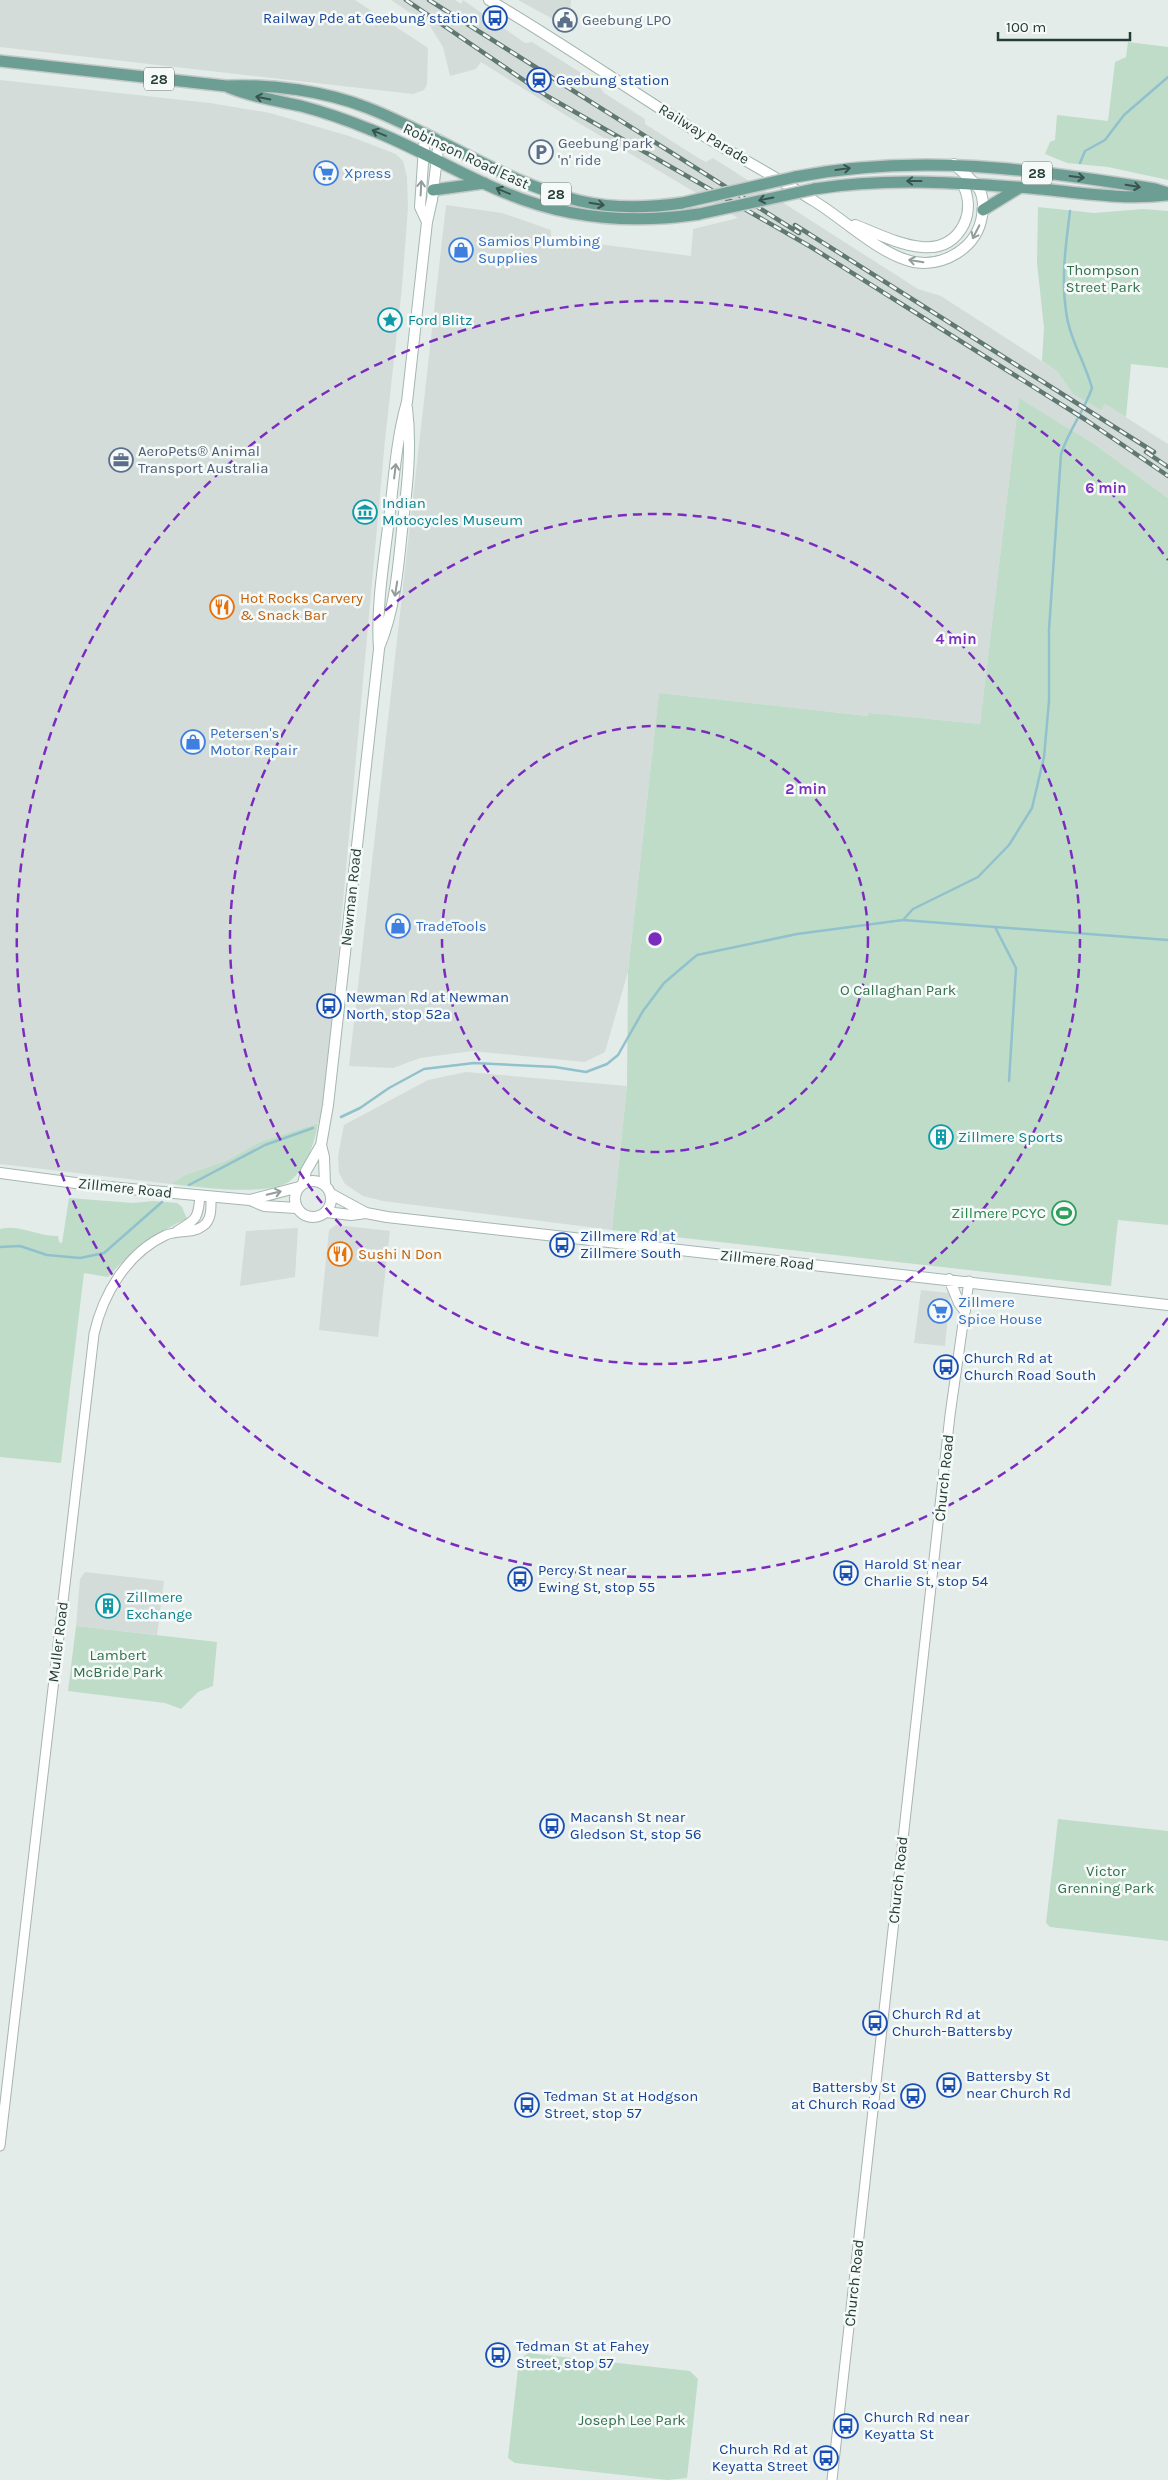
<svg xmlns="http://www.w3.org/2000/svg" width="1168" height="2480" font-family="Karla,sans-serif">
  <rect width="100%" height="100%" fill="#e4ece9"/>
  <path fill="#d3dcd8" d="M0,0H355L428,48L427,84L424,90L413,94L0,47Z
    M391,0H455L461,4L463,0L525,43L532,42L597,83L604,93L645,119V124L700,159L706,162L713,158L918,289L941,296L1057,371L1073,394L1101,409L1105,404L1168,444V498L1094,444L1019,398L980,724L869,713V716L659,693L628,972L605,1052L585,1062L472,1051L420,1058L393,1068L349,1066L446,205L502,213L551,230V238L691,256L693,229L738,218L567,116L481,62L476,69L450,76L443,47L430,26Z
    M518,0H571L569,28Z
    M0,80L210,103L270,113L349,136L396,154L403,161L407,177L408,208L402,287L385,440L323,1121L260,1142L226,1161L185,1175L171,1184L0,1164Z
    M466,1072L627,1086L612,1230L383,1201L363,1196L345,1184L339,1173L338,1156L344,1125L428,1080Z
    M336,1225L390,1231L378,1337L319,1330L329,1230Z
    M298,1228L295,1277L240,1286L246,1231Z
    M921,1290L948,1293L950,1295L945,1346L914,1343Z
    M85,1572L164,1581L157,1635L76,1626L80,1579Z"/>
  <path fill="#bfdcc8" d="M1128,42L1168,47V180L1108,167L1067,163L1045,154L1050,142L1055,140L1057,115L1108,121L1115,62L1126,57Z
    M1038,207L1094,213L1143,209L1168,211V368L1131,364L1126,417L1105,404L1101,410L1073,394L1057,371L1042,361L1044,328L1037,263Z
    M1019,398L1094,444L1168,498V1225L1118,1220L1111,1286L612,1230L627,1086L628,972L659,693L868,716L869,713L980,724Z
    M318,1123C315,1142 306,1169 290,1181C268,1197 198,1187 171,1184L185,1175L226,1161L260,1142Z
    M69,1198L133,1203L153,1201L177,1203L182,1207L187,1219C156,1232 130,1252 108,1277L84,1273L61,1463L0,1457V1229C19,1224 38,1237 58,1236L59,1242L62,1243Z
    M76,1626L217,1642L213,1686L198,1692L181,1709L165,1703L68,1691Z
    M1058,1819L1168,1831V1941L1050,1927L1046,1923Z
    M528,2353L690,2371L698,2379L687,2478L667,2480L515,2463L508,2458L519,2360Z"/>
  <g fill="none" stroke-linecap="round" stroke-linejoin="round">
    <path stroke="#91c1cc" stroke-width="2.5" d="M1080,163L1085,151L1105,140L1124,115L1168,77
      M903,920L1168,940
      M995,927L1016,968L1009,1081
      M341,1117L360,1108L389,1088L424,1069L474,1063L555,1067L586,1072L607,1064L618,1055L643,1011L664,983L697,955L797,934L903,920L913,909L978,877L1009,845L1032,808L1044,757L1049,701V630L1061,454C1069,430 1084,411 1092,388C1085,362 1069,338 1066,311C1061,278 1066,243 1070,211
      M189,1185L265,1145L313,1128
      M0,1247L20,1246L47,1255L80,1258L104,1253L162,1202"/>
    <g stroke="#a7b4b0" stroke-width="11">
      <path id="tertiary" d="M177,1231C196,1219 198,1220 200,1196
        M0,2146L94,1334C103,1294 127,1253 166,1235C178,1230 193,1234 203,1226C212,1220 211,1207 211,1198
        M832,2480L950,1415L969,1281"/>
    </g>
    <g stroke="#a4b7b1" stroke-width="12">
      <path id="secondary" d="M489,0C558,40 623,86 691,128C731,153 774,176 814,201C844,219 880,255 914,262C944,267 977,248 982,216C987,186 972,182 954,164
        M425,133L420,207L427,222
        M855,225C887,237 942,269 964,224C970,211 969,196 962,183
        M380,645C395,608 398,570 402,530C407,489 412,449 407,408
        M321,1145L324,1157L325,1185
        M0,1173L98,1186L250,1200L264,1206L296,1208
        M295 1199a18 18 0 1 1 36 0a18 18 0 1 1-36 0Z
        M303,1184L306,1171L321,1145L328,1105L379,649C376,605 384,562 389,519C394,480 396,440 407,402L427,222L432,200L439,140
        M331,1194L366,1213L387,1217L1168,1305
        M250,1200L299,1187
        M326,1212L351,1215L366,1213
        M949,1279L959,1303L965,1311"/>
    </g>
    <g stroke="#c2c9c7" stroke-width="14">
      <path id="primary" d="M0,61L226,86C273,84 325,91 368,108C440,136 505,183 580,201C614,209 648,208 682,203
        M228,87C251,97 276,100 301,106C324,112 347,120 369,129C416,147 459,174 506,193C568,219 633,224 699,214
        M795,177C919,153 1033,169 1155,189L1168,193
        M814,189C890,177 965,183 1041,189C1082,193 1125,200 1166,195
        M433,190L484,183
        M983,210L1019,188"/>
    </g>
    <use href="#tertiary" stroke="#fff" stroke-width="9"/>
    <use href="#secondary" stroke="#fff" stroke-width="10"/>
    <use href="#primary" stroke="#6d9e93" stroke-width="11"/>
    <g stroke="#607872" stroke-width="4.5">
      <path id="rail" d="M406,0L547,96L811,247L1086,420L1168,476
        M429,0L799,233
        M795,225L1154,452
        M1146,452L1168,467"/>
    </g>
    <use href="#rail" stroke="#f5f9f7" stroke-width="2.5" stroke-dasharray="8" stroke-linecap="butt"/>
    <g stroke="#c2c9c7" stroke-width="14" stroke-linecap="butt">
      <path id="primary-bridge" d="M682,203L795,177
        M699,214L814,189"/>
    </g>
    <use href="#primary-bridge" stroke="#6d9e93" stroke-width="11"/>
  </g>
  <defs><path id="oneway-shaft" d="M-6 0H5M1.5-3L5.5 0L1.5 3" fill="none" stroke-width="1.6" stroke-linecap="round" stroke-linejoin="round" transform="scale(1.25)"/></defs>
  <g stroke="#37554e">
    <use href="#oneway-shaft" transform="translate(263 98) rotate(-169)"/>
    <use href="#oneway-shaft" transform="translate(379 133) rotate(-157)"/>
    <use href="#oneway-shaft" transform="translate(843 169) rotate(-8)"/>
    <use href="#oneway-shaft" transform="translate(1077 177) rotate(7)"/>
    <use href="#oneway-shaft" transform="translate(914 181) rotate(-180)"/>
    <use href="#oneway-shaft" transform="translate(1133 186) rotate(9)"/>
    <use href="#oneway-shaft" transform="translate(503 191) rotate(-157)"/>
    <use href="#oneway-shaft" transform="translate(766 199) rotate(168)"/>
    <use href="#oneway-shaft" transform="translate(597 204) rotate(9)"/>
  </g>
  <g stroke="#929e9b">
    <use href="#oneway-shaft" transform="translate(421 188) rotate(-87)"/>
    <use href="#oneway-shaft" transform="translate(976 232) rotate(117)"/>
    <use href="#oneway-shaft" transform="translate(916 261) rotate(-171)"/>
    <use href="#oneway-shaft" transform="translate(395 471) rotate(-83)"/>
    <use href="#oneway-shaft" transform="translate(396 589) rotate(99)"/>
    <use href="#oneway-shaft" transform="translate(274 1193) rotate(-13)"/>
  </g>
  <g fill="none" stroke="#7b2cbf" stroke-width="2.5" stroke-dasharray="9 6">
    <circle cx="655" cy="939" r="213"/>
    <circle cx="655" cy="939" r="425"/>
    <path d="M1168 1318A638 638 0 1 1 1168 560"/>
  </g>
  <defs>
    <g id="bus-ring" transform="scale(1.25)"><circle r="9.5" fill="#f5f9f7" stroke="#1a4fb4" stroke-width="1.5"/><path d="M-5-6H5V4H4V6H2V4H-2V6H-4V4H-5ZM-3.5-4V0h7V-4ZM-3.5 1.2v1.5H-2V1.2ZM2 1.2v1.5H3.5V1.2Z" fill="#1a4fb4"/></g>
    <g id="civic-ring" transform="scale(1.25)"><circle r="9.5" fill="#f5f9f7" stroke="#5c6f8a" stroke-width="1.5"/><path d="M-.6-6.5H3V-4.5H.6V-3L4-1V1h2V6H-6V1h2V-1L-.6-3ZM-1.2 2.5V6h2.4V2.5Z" fill="#5c6f8a"/></g>
    <g id="station-ring" transform="scale(1.25)"><circle r="9.5" fill="#f5f9f7" stroke="#1a4fb4" stroke-width="1.5"/><path d="M-3-6H3Q5-6 5-4V2Q5 4 3 4L4.5 6H3L1.5 4h-3L-3 6H-4.5L-3 4Q-5 4-5 2V-4Q-5-6-3-6ZM-3.5-4v3h7v-3ZM-3.5 1v1.5H-2V1ZM2 1v1.5H3.5V1Z" fill="#1a4fb4"/></g>
    <g id="parking-ring" transform="scale(1.25)"><circle r="9.5" fill="#f5f9f7" stroke="#5c6f8a" stroke-width="1.5"/><path d="M-3.5-5.5H1a3.5 3.5 0 0 1 0 7H-1V5.5H-3.5ZM-1-3.4V-.6H.8a1.4 1.4 0 0 0 0-2.8Z" fill="#5c6f8a"/></g>
    <g id="supermarket-ring" transform="scale(1.25)"><circle r="9.5" fill="#f5f9f7" stroke="#3f7fe0" stroke-width="1.5"/><path d="M-6-5.5h2.5l.6 2H6L4.5 2H-2.5L-4.4-4H-6ZM-1.5 3.2a1.3 1.3 0 1 0 .1 0ZM3 3.2a1.3 1.3 0 1 0 .1 0Z" fill="#3f7fe0"/></g>
    <g id="shop-ring" transform="scale(1.25)"><circle r="9.5" fill="#f5f9f7" stroke="#3f7fe0" stroke-width="1.5"/><path d="M-5-2.5h2.3a2.7 3.5 0 0 1 5.4 0H5L5.5 6h-11ZM-1.5-2.5h3a1.5 2.3 0 0 0-3 0Z" fill="#3f7fe0"/></g>
    <g id="sight-ring" transform="scale(1.25)"><circle r="9.5" fill="#f5f9f7" stroke="#0f9aa8" stroke-width="1.5"/><path d="M0-6L1.8-2.2L6-1.7L2.9 1.2L3.7 5.4L0 3.3L-3.7 5.4L-2.9 1.2L-6-1.7L-1.8-2.2Z" fill="#0f9aa8"/></g>
    <g id="office-ring" transform="scale(1.25)"><circle r="9.5" fill="#f5f9f7" stroke="#5c6f8a" stroke-width="1.5"/><path d="M-6-3h4V-5.5h4V-3h4V5H-6ZM-1-4.5V-3h2v-1.5ZM-6 0V1H6V0Z" fill="#5c6f8a"/></g>
    <g id="museum-ring" transform="scale(1.25)"><circle r="9.5" fill="#f5f9f7" stroke="#0f9aa8" stroke-width="1.5"/><path d="M0-6L6-3V-2H-6V-3ZM-5-1h2V3h-2ZM-1-1h2V3h-2ZM3-1h2V3H3ZM-6 4H6V6H-6Z" fill="#0f9aa8"/></g>
    <g id="restaurant-ring" transform="scale(1.25)"><circle r="9.5" fill="#f5f9f7" stroke="#e8710a" stroke-width="1.5"/><path d="M-5-6h1v4h1v-4h1v4h1v-4h1v5L-1.5 .5V6h-2V.5L-5-1ZM5-6V6H3V1.5H1.5Q1.5-4 5-6Z" fill="#e8710a"/></g>
    <g id="building-ring" transform="scale(1.25)"><circle r="9.5" fill="#f5f9f7" stroke="#0f9aa8" stroke-width="1.5"/><path d="M-4-6H4V6H1V3H-1V6H-4ZM-2.5-4.3h1.7v1.8h-1.7ZM.8-4.3h1.7v1.8H.8ZM-2.5-1h1.7V.8h-1.7ZM.8-1h1.7V.8H.8Z" fill="#0f9aa8"/></g>
    <g id="stadium-ring" transform="scale(1.25)"><circle r="9.5" fill="#f5f9f7" stroke="#2e9e5b" stroke-width="1.5"/><path d="M0-5a6.5 5 0 1 0 0 10a6.5 5 0 1 0 0-10ZM-3.5-1.8h7v3.6h-7Z" fill="#2e9e5b"/></g>
  </defs>
  <g fill-rule="evenodd">
    <use href="#bus-ring" x="495" y="18"/>
    <use href="#civic-ring" x="565" y="20"/>
    <use href="#station-ring" x="539" y="80"/>
    <use href="#parking-ring" x="541" y="152"/>
    <use href="#supermarket-ring" x="326" y="173"/>
    <use href="#shop-ring" x="461" y="250"/>
    <use href="#sight-ring" x="390" y="320"/>
    <use href="#office-ring" x="121" y="460"/>
    <use href="#museum-ring" x="365" y="512"/>
    <use href="#restaurant-ring" x="222" y="607"/>
    <use href="#shop-ring" x="193" y="742"/>
    <use href="#shop-ring" x="398" y="926"/>
    <use href="#bus-ring" x="329" y="1006"/>
    <use href="#building-ring" x="941" y="1137"/>
    <use href="#stadium-ring" x="1064" y="1213"/>
    <use href="#bus-ring" x="562" y="1245"/>
    <use href="#restaurant-ring" x="340" y="1254"/>
    <use href="#supermarket-ring" x="940" y="1311"/>
    <use href="#bus-ring" x="946" y="1367"/>
    <use href="#bus-ring" x="846" y="1573"/>
    <use href="#bus-ring" x="520" y="1579"/>
    <use href="#building-ring" x="108" y="1606"/>
    <use href="#bus-ring" x="552" y="1826"/>
    <use href="#bus-ring" x="875" y="2023"/>
    <use href="#bus-ring" x="949" y="2085"/>
    <use href="#bus-ring" x="913" y="2096"/>
    <use href="#bus-ring" x="527" y="2105"/>
    <use href="#bus-ring" x="498" y="2355"/>
    <use href="#bus-ring" x="846" y="2426"/>
    <use href="#bus-ring" x="826" y="2458"/>
  </g>
  <g text-anchor="middle" dominant-baseline="central" stroke-width="5" stroke-linejoin="round" paint-order="stroke">
    <g fill="#f5f9f7" stroke="#637571" stroke-width="1">
      <rect x="144" y="67.5" width="30" height="23" rx="4"/>
      <rect x="1022" y="161.5" width="30" height="23" rx="4"/>
      <rect x="541" y="182.5" width="30" height="23" rx="4"/>
    </g>
    <g font-size="14" font-weight="bold" fill="#253d37">
      <text x="159" y="79">28</text>
      <text x="1037" y="173">28</text>
      <text x="556" y="194">28</text>
    </g>
    <g font-size="15" fill="#164399" stroke="#f5f9f7" text-anchor="start">
      <text x="478" y="18" text-anchor="end">Railway Pde at Geebung station</text>
      <text x="556" y="80">Geebung station</text>
      <text x="346" y="997">Newman Rd at Newman<tspan x="346" dy="17">North, stop 52a</tspan></text>
      <text x="580" y="1236">Zillmere Rd at<tspan x="580" dy="17">Zillmere South</tspan></text>
      <text x="964" y="1358">Church Rd at<tspan x="964" dy="17">Church Road South</tspan></text>
      <text x="864" y="1564">Harold St near<tspan x="864" dy="17">Charlie St, stop 54</tspan></text>
      <text x="538" y="1570">Percy St near<tspan x="538" dy="17">Ewing St, stop 55</tspan></text>
      <text x="570" y="1817">Macansh St near<tspan x="570" dy="17">Gledson St, stop 56</tspan></text>
      <text x="892" y="2014">Church Rd at<tspan x="892" dy="17">Church-Battersby</tspan></text>
      <text x="966" y="2076">Battersby St<tspan x="966" dy="17">near Church Rd</tspan></text>
      <text x="896" y="2087" text-anchor="end">Battersby St<tspan x="896" dy="17">at Church Road</tspan></text>
      <text x="544" y="2096">Tedman St at Hodgson<tspan x="544" dy="17">Street, stop 57</tspan></text>
      <text x="516" y="2346">Tedman St at Fahey<tspan x="516" dy="17">Street, stop 57</tspan></text>
      <text x="864" y="2417">Church Rd near<tspan x="864" dy="17">Keyatta St</tspan></text>
      <text x="808" y="2449" text-anchor="end">Church Rd at<tspan x="808" dy="17">Keyatta Street</tspan></text>
    </g>
    <g font-size="15" fill="#4e5e75" stroke="#f5f9f7" text-anchor="start">
      <text x="582" y="20">Geebung LPO</text>
      <text x="558" y="143">Geebung park<tspan x="558" dy="17">'n' ride</tspan></text>
      <text x="138" y="451">AeroPets® Animal<tspan x="138" dy="17">Transport Australia</tspan></text>
    </g>
    <g font-size="15" fill="#253d37" stroke="#f5f9f7">
      <text transform="translate(704 134) rotate(31)">Railway Parade</text>
      <text transform="translate(466 156) rotate(25)">Robinson Road East</text>
      <text transform="translate(351 897) rotate(-84)">Newman Road</text>
      <text transform="translate(125 1188) rotate(6)">Zillmere Road</text>
      <text transform="translate(767 1260) rotate(6)">Zillmere Road</text>
      <text transform="translate(944 1478) rotate(-84)">Church Road</text>
      <text transform="translate(58 1642) rotate(-83)">Muller Road</text>
      <text transform="translate(898 1880) rotate(-84)">Church Road</text>
      <text transform="translate(854 2283) rotate(-84)">Church Road</text>
    </g>
    <g font-size="15" fill="#366cbe" stroke="#f5f9f7" text-anchor="start">
      <text x="344" y="173">Xpress</text>
      <text x="478" y="241">Samios Plumbing<tspan x="478" dy="17">Supplies</tspan></text>
      <text x="210" y="733">Petersen's<tspan x="210" dy="17">Motor Repair</tspan></text>
      <text x="416" y="926">TradeTools</text>
      <text x="958" y="1302">Zillmere<tspan x="958" dy="17">Spice House</tspan></text>
    </g>
    <g font-size="15" fill="#33704d" stroke="#f5f9f7">
      <text x="1103" y="270">Thompson<tspan x="1103" dy="17">Street Park</tspan></text>
      <text x="898" y="990">O Callaghan Park</text>
      <text x="118" y="1655">Lambert<tspan x="118" dy="17">McBride Park</tspan></text>
      <text x="1106" y="1871">Victor<tspan x="1106" dy="17">Grenning Park</tspan></text>
      <text x="632" y="2420">Joseph Lee Park</text>
    </g>
    <g font-size="15" fill="#0d838f" stroke="#f5f9f7" text-anchor="start">
      <text x="408" y="320">Ford Blitz</text>
      <text x="382" y="503">Indian<tspan x="382" dy="17">Motocycles Museum</tspan></text>
      <text x="958" y="1137">Zillmere Sports</text>
      <text x="126" y="1597">Zillmere<tspan x="126" dy="17">Exchange</tspan></text>
    </g>
    <g font-size="15" fill="#c56008" stroke="#f5f9f7" text-anchor="start">
      <text x="240" y="598">Hot Rocks Carvery<tspan x="240" dy="17">&amp; Snack Bar</tspan></text>
      <text x="358" y="1254">Sushi N Don</text>
    </g>
    <g font-size="15" fill="#27864d" stroke="#f5f9f7" text-anchor="end">
      <text x="1046" y="1213">Zillmere PCYC</text>
    </g>
  </g>
  <circle cx="655" cy="939" r="8" fill="#7b2cbf" stroke="#f5f9f7" stroke-width="2.5"/>
  <g font-size="15" text-anchor="middle" font-weight="bold" fill="#7b2cbf" stroke="#f5f9f7" stroke-width="5" stroke-linejoin="round" paint-order="stroke">
    <text x="1106" y="493">6 min</text>
    <text x="956" y="644">4 min</text>
    <text x="806" y="794">2 min</text>
  </g>
  <path d="M998 32v8h132v-8" fill="none" stroke="#253d37" stroke-width="2.5"/>
  <text x="1006" y="32" font-size="15" fill="#253d37" stroke="#f5f9f7" stroke-width="4" paint-order="stroke">100 m</text>
</svg>
